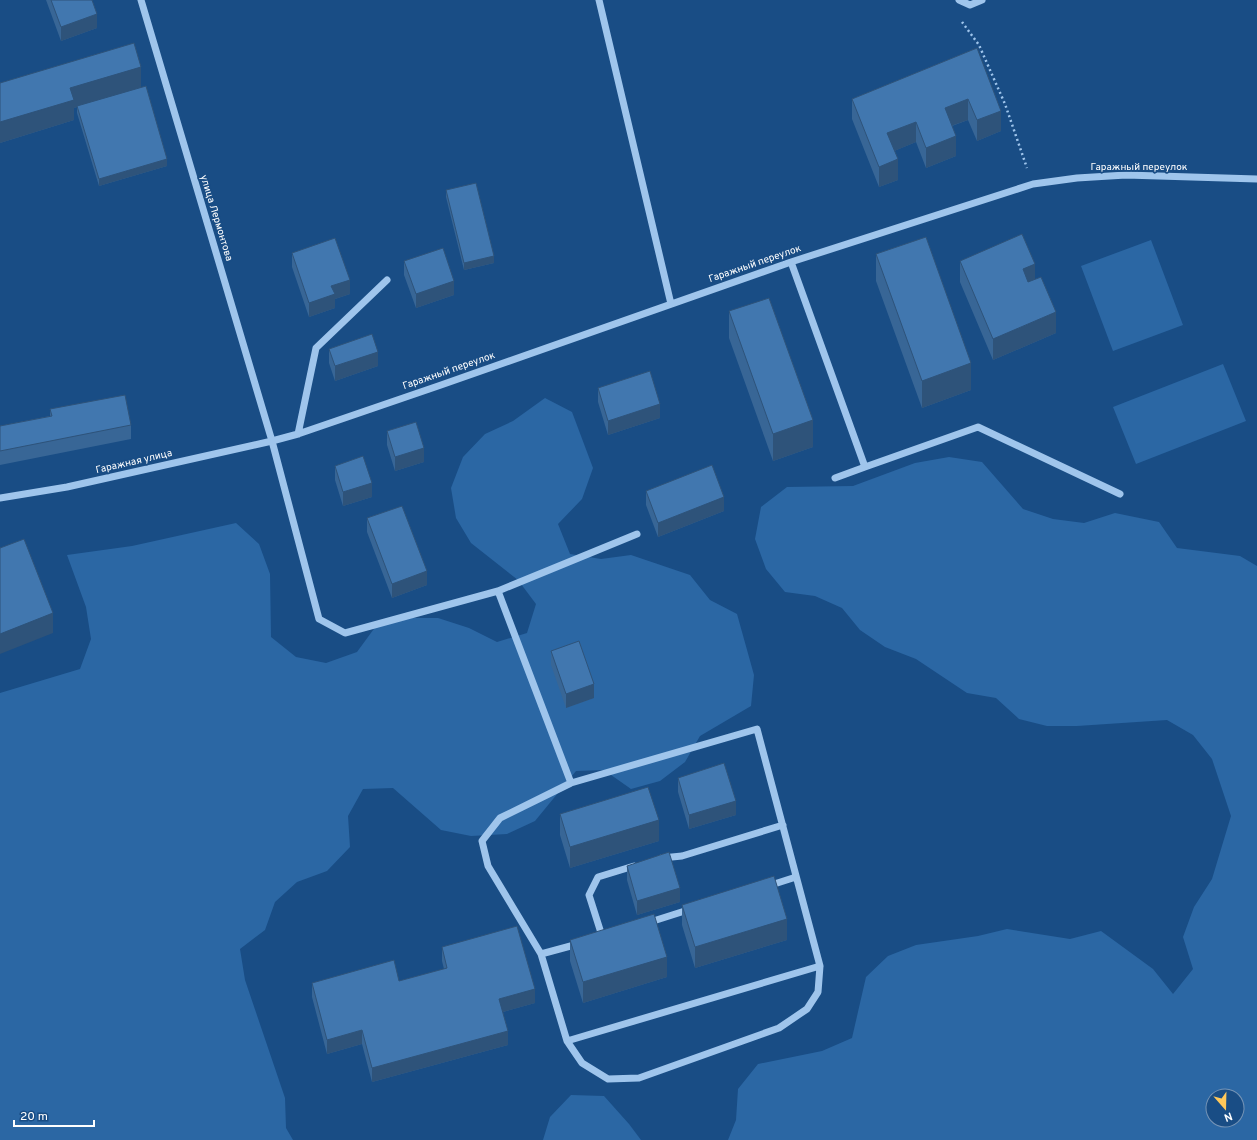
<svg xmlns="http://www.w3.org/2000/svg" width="1257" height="1140" font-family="Overpass,sans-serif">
  <rect width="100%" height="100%" fill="#194d85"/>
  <path fill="#2b67a4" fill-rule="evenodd" d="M1151,240L1183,325L1113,351L1081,266Z
    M1223,364L1246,421L1136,464L1113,407Z
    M545,398L572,412L593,468L582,499L558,524L570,554L601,559L631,555L690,575L710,600L737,614L754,675L751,706L700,736L685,762L660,781L631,789L604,770L576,771L535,821L507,834L471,836L441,830L393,788L363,789L348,816L350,847L327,871L297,882L275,902L265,930L240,949L245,980L285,1098L286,1128L293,1140H0V693L80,669L91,639L86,607L67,555L132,546L236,523L259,544L270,574L271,637L296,657L326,663L357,652L376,626L405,618H438L469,628L497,642L527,633L536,604L518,580L471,543L456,518L451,488L463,457L485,434L513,421Z
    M949,457L982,462L1023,509L1053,519L1084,523L1115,513L1159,522L1177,548L1240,556L1257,566V1140H728L736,1120L738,1089L758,1064L822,1051L852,1038L866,977L888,956L916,945L978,936L1007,929L1070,939L1101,931L1153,969L1173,994L1193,969L1183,937L1194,907L1212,879L1231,816L1212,759L1193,735L1167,720L1077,726H1047L1019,719L996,698L967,693L916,659L885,647L860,630L842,608L815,596L785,592L766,569L755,539L761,507L787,487L853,486L915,463ZM1213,1096H1237V1120H1213Z
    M571,1095L604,1096L629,1124L641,1140H543L550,1117Z"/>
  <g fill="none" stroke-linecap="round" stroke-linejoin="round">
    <path stroke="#9fc5ec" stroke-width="2.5" stroke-dasharray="2 3" stroke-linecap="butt" d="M962,22L979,45L1005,104L1027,168"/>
    <path stroke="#9fc5ec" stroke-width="7" d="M141,0L272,441L319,619L345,633L498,591L637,534
      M599,0L671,304
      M959,0L970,5L982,0
      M791,262L865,467L978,427L1120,494
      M298,434L316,348L387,280
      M835,478L865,467
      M0,498L67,487L272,441L298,434L441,385L791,262L1033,184L1077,178L1126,175L1257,179
      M498,591L571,783L757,729L820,966L818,992L807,1009L779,1028L639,1078L608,1079L582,1063L567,1041L541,954L488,866L482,841L500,818L571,783
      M662,858L682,856L783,825
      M768,886L796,877
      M647,923L691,909
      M602,936L589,895L598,877L634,866
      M541,954L578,944
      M567,1041L820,966"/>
  </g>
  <path fill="#386696" d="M46,0H92L97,28L61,41Z
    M977,48L1001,131L977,141L968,120L952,126L956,156L926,168L916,142L894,151L898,180L879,187L852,119V99Z
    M0,83L141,87L167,166L99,186L77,113V107L74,108V120L0,143Z
    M446,190L494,263L464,270L446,197Z
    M292,253L350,294L335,299V308L309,317L292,267Z
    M876,254L971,390L922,408L876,281Z
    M404,261L454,295L416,308L404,275Z
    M960,261L1035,279L1056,333L993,360L960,282Z
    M729,311L813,447L773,461L729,338Z
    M329,349L378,366L335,381L329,363Z
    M598,388L660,418L608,435L598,402Z
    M50,409L131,425V439L0,465V426L50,416Z
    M387,431L424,462L395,471L387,445Z
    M335,466L372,497L343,506L335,480Z
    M646,491L724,511L658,537L646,505Z
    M367,518L427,585L392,598L367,532Z
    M551,651L594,698L566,708L551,665Z
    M678,778L736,815L689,829L678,792Z
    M560,814L659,841L570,868L560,835Z
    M627,866L680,902L637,915L627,880Z
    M682,905L787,940L695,968L682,925Z
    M570,940L667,977L583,1003L570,961Z
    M442,947L535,1003L503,1012L508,1045L372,1082L362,1044L327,1054L312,997V983L399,981L444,969L442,961Z"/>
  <path fill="#2e537a" d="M97,14V28L61,41V27Z
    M141,67V88L74,108V120L0,143V122L70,88Z
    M968,99V120L945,128V108Z
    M1001,111V131L977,141V120Z
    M916,122V142L887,154V133Z
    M956,136V156L926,168V148Z
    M167,159V166L99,186V179Z
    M898,159V180L879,187V167Z
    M494,256V263L464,270V263Z
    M1035,264V285L1023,290V269Z
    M350,280V294L335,299V308L309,317V303L331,286Z
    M454,281V295L416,308V294Z
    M1056,312V333L993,360V339Z
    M378,352V366L335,381V366Z
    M971,363V390L922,408V381Z
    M660,404V418L608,435V421Z
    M813,420V447L773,461V434Z
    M424,448V462L395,471V457Z
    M372,483V497L343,506V492Z
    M724,497V511L658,537V523Z
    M427,571V585L392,598V584Z
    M53,613V633L0,654V634Z
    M594,684V698L566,708V694Z
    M736,801V815L689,829V815Z
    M659,820V841L570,868V847Z
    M680,888V902L637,915V901Z
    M787,919V940L695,968V947Z
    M667,957V977L583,1003V982Z
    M535,989V1003L499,1013V999Z
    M362,1030V1044L327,1054V1040Z
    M508,1031V1045L372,1082V1068Z"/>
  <path fill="#4177af" stroke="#2e537a" d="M51,0H92L97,14L61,27Z
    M134,43L141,67L70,88L74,100L0,122V83Z
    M977,48L1001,111L977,120L968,99L945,108L956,136L926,148L916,122L887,133L898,159L879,167L852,99Z
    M146,86L167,159L99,179L77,106Z
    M476,183L494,256L464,263L446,190Z
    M1022,234L1035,264L1023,269L1028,282L1041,277L1056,312L993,339L960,261Z
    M926,237L971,363L922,381L876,254Z
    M335,238L350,280L331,286L335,294L309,303L292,253Z
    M443,248L454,281L416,294L404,261Z
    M769,298L813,420L773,434L729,311Z
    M372,334L378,352L335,366L329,349Z
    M650,371L660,404L608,421L598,388Z
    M125,395L131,425L0,451V426L52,416L50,409Z
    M416,422L424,448L395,457L387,431Z
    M363,456L372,483L343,492L335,466Z
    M712,465L724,497L658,523L646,491Z
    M402,506L427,571L392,584L367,518Z
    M24,539L53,613L0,634V548Z
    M579,641L594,684L566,694L551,651Z
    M724,763L736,801L689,815L678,778Z
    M648,787L659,820L570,847L560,814Z
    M669,852L680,888L637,901L627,866Z
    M774,876L787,919L695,947L682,905Z
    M654,914L667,957L583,982L570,940Z
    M517,926L535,989L499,999L508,1031L372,1068L362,1030L327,1040L312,983L394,960L399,981L447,968L442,947Z"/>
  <g text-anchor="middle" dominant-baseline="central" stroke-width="3.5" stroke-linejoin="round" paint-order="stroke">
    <g font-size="10" fill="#fff" stroke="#194d85">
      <text x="1139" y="167">Гаражный переулок</text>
      <text transform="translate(216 218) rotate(73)">улица Лермонтова</text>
      <text transform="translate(755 264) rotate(-19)">Гаражный переулок</text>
      <text transform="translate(449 371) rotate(-19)">Гаражный переулок</text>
      <text transform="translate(134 462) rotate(-13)">Гаражная улица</text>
    </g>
  </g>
  <g transform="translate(1225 1108) rotate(160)"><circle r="19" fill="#194d85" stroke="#7594b6"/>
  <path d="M0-3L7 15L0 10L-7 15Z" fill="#ffc85a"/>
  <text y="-6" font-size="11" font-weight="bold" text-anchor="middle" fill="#ffffff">N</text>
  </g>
  <path d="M14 1120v6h80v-6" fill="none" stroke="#ffffff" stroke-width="2"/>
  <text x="20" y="1120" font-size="12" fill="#ffffff" stroke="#194d85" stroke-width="3" paint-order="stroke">20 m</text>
</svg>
